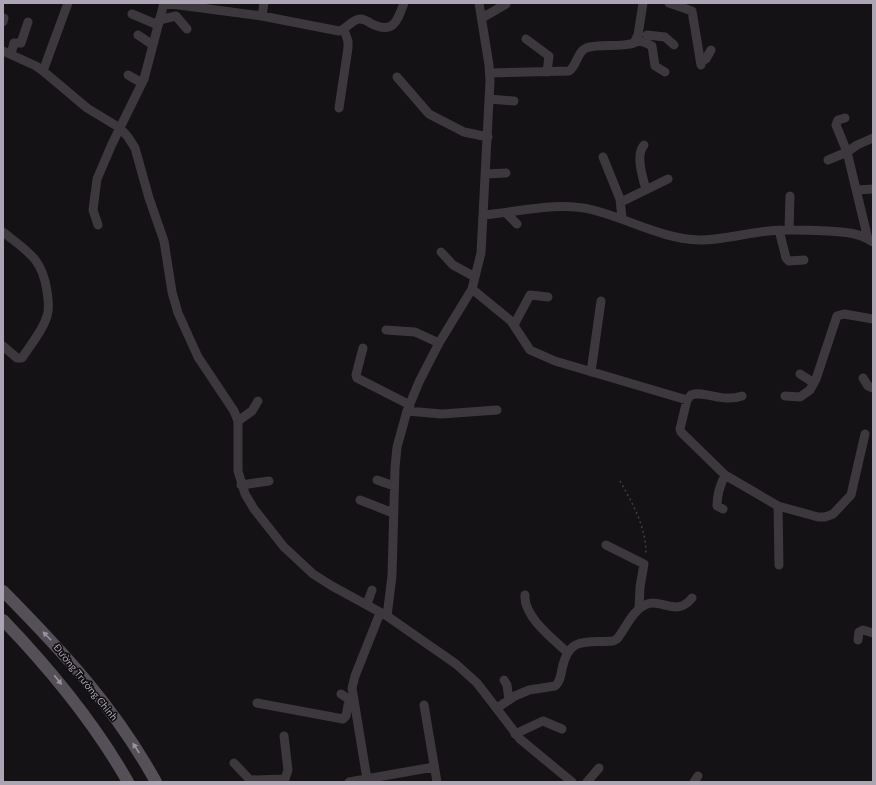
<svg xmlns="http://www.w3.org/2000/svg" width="876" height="785" font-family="Commissioner,sans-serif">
  <rect width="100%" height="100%" fill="#141214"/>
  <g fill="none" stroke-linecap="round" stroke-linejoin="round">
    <path stroke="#413d44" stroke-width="1.5" stroke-dasharray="2 3" stroke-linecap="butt" d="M620,481C633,504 646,527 646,554"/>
    <path stroke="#3c383d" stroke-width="9" d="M164,3L262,16L339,31C346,29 353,19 360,19C364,19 369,22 372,24C393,34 397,22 404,3
      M669,3L692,11L701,65
      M132,14L158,25
      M262,16L264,3
      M482,18L506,4
      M159,20L176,16L187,29
      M3,22L4,18
      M138,35L153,45
      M647,35L665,37L674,45
      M526,39L549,56L547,72
      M636,41L644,42L652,46L655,66L665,72
      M3,51L36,66L43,71L87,108L120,128L128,137L135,148L149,198L164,241L172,292L178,313L198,357L234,411L238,421V471L245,494L254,509L284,547L313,574L332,586L387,616L456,664L477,683L520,739L572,782
      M11,54L14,43H21L28,22
      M701,62L706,59L711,50
      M43,71L68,3
      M490,73L569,71C577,66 577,52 586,48C600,43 619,48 634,43L638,35L643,3
      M128,75L142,83
      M397,77L429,114L464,132L488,137
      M489,99L514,101
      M339,108L348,48V41L344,30
      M644,145C635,155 643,178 646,190
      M603,157L620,199L622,218
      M828,160L847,152L836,125L838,120L845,118
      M486,174L506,173
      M857,190L873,189
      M621,202L668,179
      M506,213L517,224
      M484,215C519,212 558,201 593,210C629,219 662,239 700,240C723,240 746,233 769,231C788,229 807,230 827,231C843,232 858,232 873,242
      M98,225L93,210L97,179L112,144L144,79L164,3
      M779,230L786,258L789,261L804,260
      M789,230L790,196
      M3,232C28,252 42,258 47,291C48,299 50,308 47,316C43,331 30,345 22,358H17L3,346
      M868,239L847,152L857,145L873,138
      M441,252L453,265L475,277
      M472,289L511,321L530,350L555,361L687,400
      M514,325L530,295L548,297
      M386,330L415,332L439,343
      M363,348L356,375L357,378L410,405
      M591,372L601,301
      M800,374L814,383
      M863,378L868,386L873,388
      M742,396C722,403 705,390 691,395L687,400L680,429L681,432L725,475L778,506L818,517H825L833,514L851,495L865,434
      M785,396L800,397L810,390L816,379L837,316L844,314L873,319
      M407,411L442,414L497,410
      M238,421L252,411L258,401
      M377,480L394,486
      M241,485L269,481
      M360,500L393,513
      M778,506L779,565
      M723,509L717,506C717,495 720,485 725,475
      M606,545L644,564L640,587L639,609
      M525,595C523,616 553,639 567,652
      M367,604L372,590
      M387,616L392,576L395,468L397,447L407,411L419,382L439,343L472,289L481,253L490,81L489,65L479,3
      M858,640L859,632L863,630L873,633
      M504,680L507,685L509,700
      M341,694L350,700
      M257,703L343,719L346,716L348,705L353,695
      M424,705L437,782
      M497,708L515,696L529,690L555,686C560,682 561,675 562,669C569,636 585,643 613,641L617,639C626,628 632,611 645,605C662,597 676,618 692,598
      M515,734L543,721L562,729
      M234,763L250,780L284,779
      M367,779L352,688L355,676L380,613
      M284,782L288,770L284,736
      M349,782L434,767
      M587,782L599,768
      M694,782L698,776"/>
    <path stroke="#554f57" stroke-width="12" d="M3,591C63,652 114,706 156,782
      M3,620C51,670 94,722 128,782"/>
  </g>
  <defs><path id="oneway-solid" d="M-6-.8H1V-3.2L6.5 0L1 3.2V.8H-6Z"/></defs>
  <g fill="#9b93a1">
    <use href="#oneway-solid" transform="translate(47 636) rotate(-134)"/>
    <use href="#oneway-solid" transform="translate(58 680) rotate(52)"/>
    <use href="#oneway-solid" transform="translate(136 748) rotate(-123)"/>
  </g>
  <g text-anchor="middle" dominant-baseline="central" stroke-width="3" stroke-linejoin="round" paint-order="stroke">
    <g font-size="10" fill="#ada4b4" stroke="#0e0d0f">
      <text transform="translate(86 682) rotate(51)">Đường Trường Chinh</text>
    </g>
  </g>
  <rect width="876" height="785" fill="none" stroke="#ada4b4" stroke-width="8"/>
</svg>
